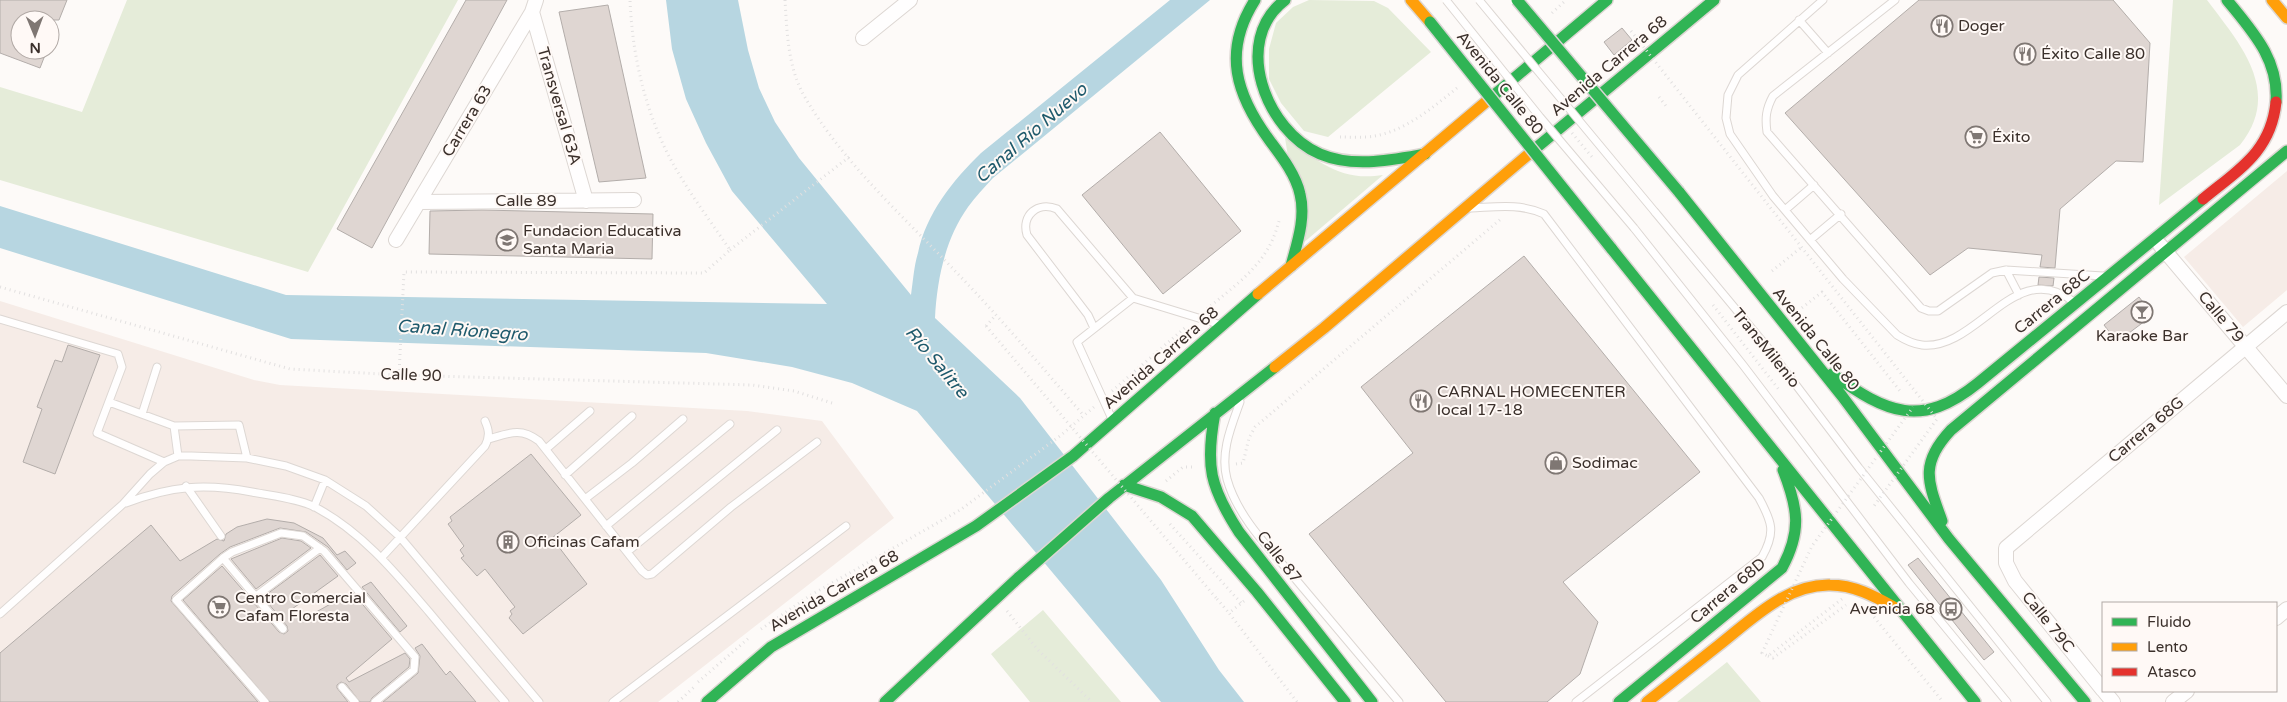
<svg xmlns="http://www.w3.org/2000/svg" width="2287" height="702" font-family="'Varela Round',sans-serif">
  <rect width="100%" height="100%" fill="#fdfaf8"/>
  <path fill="#f6ece7" d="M2287,171V290L2243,327L2184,257Z
    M0,301L254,380L280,385L747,411L822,421L894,518L658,702H0Z"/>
  <path fill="#e5ecd9" d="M127,0H458L308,272L0,180V87L82,112Z
    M1309,0L1374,1L1388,8L1431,52L1328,137L1304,131L1281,103L1269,79V49L1276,23L1293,7Z
    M2173,0H2207C2240,44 2283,91 2240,145L2159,205Z
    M1285,138C1319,161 1340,182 1383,175L1302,244Z
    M1043,610L1121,702H1030L991,654Z
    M1727,662L1761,702H1677Z"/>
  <path fill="#b7d6e1" d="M666,0H738L748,50L759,88L775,122L799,158L911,295C913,281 914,266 918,253C926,214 953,180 981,153L1170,0H1210L993,178C984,188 975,197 968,207C945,239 937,280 935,318L1020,398L1161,580L1219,670L1244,702H1161L917,411L852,383L792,367L706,353L291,339L0,248V206L286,295L827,304L732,191L706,143L686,99L672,49Z"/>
  <path fill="#dfd6d2" stroke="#b3adaa" d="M0,0H67L59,20H20V50H47L40,68L0,53Z
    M466,0H507L372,248L337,229Z
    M1919,0H2113L2150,43L2143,162L2116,161L2060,209L2055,268L2040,267L2042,255L1968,248L1930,275L1785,113Z
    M608,5L646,178L599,182L559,12Z
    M1622,28L1632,40L1614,55L1604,42Z
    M1160,132L1241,231L1163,294L1082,195Z
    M482,210L653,214L652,259L429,254L430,211Z
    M1524,256L1700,472L1563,582L1598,622L1580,674L1547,702H1446L1309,534L1413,453L1361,387Z
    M2039,277L2054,278L2053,286L2038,285Z
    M2139,297L2153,315L2117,342L2104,325Z
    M68,345L100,355L55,474L23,462L42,409L37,407L55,360L62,362Z
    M531,454L581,515L552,538L587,584L523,634L509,618L512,614L510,611L515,607L485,569L477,576L461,558L464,556L460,550L464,546L448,524L452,521L450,517Z
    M267,519L294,523L323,538L337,555L345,551L356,563L347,570L328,547L306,532L280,528L230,547L220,554L172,596L171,601L258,702H0V653L151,525L180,561L217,539L224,541L226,534L237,527Z
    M282,538L301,541L311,548L256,589L231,559Z
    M320,555L338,576L292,609L300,621L352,592L392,639L346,678L349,682L405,653L410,659L409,667L372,698L370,702H360L346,684L341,682L337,685V688L348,702H270L183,600L222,566L279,632L284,634L288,631L287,626L263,597Z
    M1918,558L1994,652L1984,660L1908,565Z
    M371,582L407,626L400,632L362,587Z
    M422,644L446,675L450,671L476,702H383L418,673L420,656L415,648Z"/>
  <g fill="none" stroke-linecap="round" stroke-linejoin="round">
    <g stroke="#ddd7d3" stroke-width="9">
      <path id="lane" d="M1823,0L1738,75L1728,95L1726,118L1730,134L1773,196L1843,279L1897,335C1905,340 1913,344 1922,345C1978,351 2016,254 2075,303
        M1895,0L1773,96C1766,109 1765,118 1767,132L1921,308L1929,311H1938L1992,273L2006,270L2103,276
        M1799,20L1828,53
        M1471,208C1496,207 1520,203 1544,214L1759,498C1772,522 1776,532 1762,557L1576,702
        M1785,210L1814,185
        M1655,212L1768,348L1859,468L2047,702
        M1634,228L1743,365L1909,583L2007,702
        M1810,240L1841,214
        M2006,270L2019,295
        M0,319L118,354L122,367L97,433L164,462
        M1094,328L1088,315L1027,235C1021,215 1038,201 1057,209L1133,298
        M109,402L174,426L239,425L247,458
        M1240,402C1231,427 1220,453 1227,479C1238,519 1273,552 1298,582C1332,622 1365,662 1399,702
        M142,414L157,367
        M1112,419L1077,342L1133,298L1218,324
        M174,426L178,456
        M489,439C509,433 521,427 539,441L642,571L647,575L652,574L731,507L817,442
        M546,449L590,411
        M565,475L632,416
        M186,486L221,536
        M585,499L632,463L683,419
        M126,503C171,486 204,483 252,492C272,496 296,498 315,507C362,532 395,572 429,612C454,642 479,672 505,702
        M314,507L325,480
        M606,526L730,424
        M627,552L777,430
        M382,557L485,446C490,436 489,430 485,421
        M223,558L283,629
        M255,597L320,548
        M0,614L123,504L150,474L164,462L178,456H191L247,458L286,466L325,480L366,506L400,537L539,702
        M342,687L355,702
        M265,702L176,600L223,558L232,552L281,533L303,536L324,551L415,657L414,670L375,702
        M613,702L846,526"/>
    </g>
    <g stroke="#ddd7d3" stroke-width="16">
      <path id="street" d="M532,12L586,201
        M863,38L910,0
        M419,202L634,200
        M396,240L532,12L536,0
        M2160,245L2287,396
        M2276,618L2287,609
        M2103,690L2015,581L2006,563V548L2287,312
        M2104,691L2113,702
        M2173,702L2187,691"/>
    </g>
    <g stroke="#ddd7d3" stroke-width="14">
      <path id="fast" d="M1255,0C1222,52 1236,95 1270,141C1282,157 1296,175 1300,194C1306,218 1297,243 1291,266
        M1285,0C1231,41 1266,131 1320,154C1353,168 1391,160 1425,154
        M2227,0C2252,31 2279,59 2276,102
        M1487,101L1607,0
        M1530,153L1714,0
        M1679,192L1842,396L1949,539L2085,702
        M1611,248L1975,702
        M1832,374C1887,413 1921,429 1978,383L2203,199
        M1215,413C1205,466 1210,487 1239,532L1372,702
        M1124,485L1161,497L1192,516L1257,592L1345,702
        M1942,521C1928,482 1919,464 1951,430L2287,151
        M707,702L771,647L976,526L1073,456L1258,294
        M885,702L1018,578L1109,498L1275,367
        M1619,702L1782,568C1802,531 1798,508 1783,470"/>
    </g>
    <g stroke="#ddd7d3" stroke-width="14">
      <path id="slow" d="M1411,0L1430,22
        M2272,0L2287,18
        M1258,294L1487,101
        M1275,367L1324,328L1530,153
        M1647,702C1671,683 1695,664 1719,645C1751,620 1786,584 1830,585C1854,585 1874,596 1894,607"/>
    </g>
    <g stroke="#ddd7d3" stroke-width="14">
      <path id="jam" d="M2203,199C2238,170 2271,152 2276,102"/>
    </g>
    <path stroke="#e2e0e0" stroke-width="3" stroke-dasharray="1 4" stroke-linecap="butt" d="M785,0C787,33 788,70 806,99C845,165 906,219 958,274C1002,320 1043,368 1084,416
      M1552,13L1566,0
      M1659,97L1666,106
      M1340,137C1351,137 1364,138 1375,136C1407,130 1433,107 1457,88
      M730,250L849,157
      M1772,271L1803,246
      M0,287L290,369L399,375L752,385L794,391L832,403
      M1713,305L1780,391
      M1207,309C1228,291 1253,274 1267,250C1273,241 1276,231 1279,221
      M1798,311L1822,292L1900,391
      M986,326L996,315
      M399,375L404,272L704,273L730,250C707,216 680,181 663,144C642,98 632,49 630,0
      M1112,391L1187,326
      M1236,464L1243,463L1249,438L1255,427L1502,218
      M1166,481L1183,467H1192
      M1170,524L1241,603
      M1217,599L1229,613
      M1244,601L1229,613L1297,702
      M1007,611L1038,650L1092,702
      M1874,617L1943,702
      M761,629L811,595L960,510L1060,436L1094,407
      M1768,656L1773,658L1846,605
      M698,682L750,637
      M678,702L694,687"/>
    <use href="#lane" stroke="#fffefe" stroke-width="7"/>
    <use href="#street" stroke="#fffefe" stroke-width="14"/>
    <use href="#fast" stroke="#30b455" stroke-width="11"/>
    <use href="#slow" stroke="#ff9f0a" stroke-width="11"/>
    <use href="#jam" stroke="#e5322d" stroke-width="11"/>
    <g stroke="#ddd7d3" stroke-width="9" stroke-linecap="butt">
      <path id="lane-bridge" d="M1446,0L1540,117L1634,228
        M1479,0L1655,212"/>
    </g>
    <g stroke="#d7d4d2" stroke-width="14" stroke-linecap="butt">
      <path id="fast-bridge" d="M1517,0L1679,192
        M1430,22L1611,248"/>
    </g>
    <path stroke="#e2e0e0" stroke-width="3" stroke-dasharray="1 4" stroke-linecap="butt" d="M1631,31L1937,419L1874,506
      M1572,133L1592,157
      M986,326L1217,599
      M1842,599L1768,656L1762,653L1812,546L1913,407"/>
    <use href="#lane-bridge" stroke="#fffefe" stroke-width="7"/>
    <use href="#fast-bridge" stroke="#30b455" stroke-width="11"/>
  </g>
  <defs>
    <g id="restaurant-ring" transform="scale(1.125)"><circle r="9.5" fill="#fff9f6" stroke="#7f7773" stroke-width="1.5"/><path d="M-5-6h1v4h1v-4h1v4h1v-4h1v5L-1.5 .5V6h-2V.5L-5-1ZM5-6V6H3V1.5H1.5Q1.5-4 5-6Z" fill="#7f7773"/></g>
    <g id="supermarket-ring" transform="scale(1.125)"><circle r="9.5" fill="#fff9f6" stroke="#7f7773" stroke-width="1.5"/><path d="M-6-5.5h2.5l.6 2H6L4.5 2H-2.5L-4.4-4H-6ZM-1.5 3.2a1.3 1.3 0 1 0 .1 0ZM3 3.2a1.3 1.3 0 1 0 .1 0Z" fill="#7f7773"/></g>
    <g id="school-ring" transform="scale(1.125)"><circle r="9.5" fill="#fff9f6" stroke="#7f7773" stroke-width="1.5"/><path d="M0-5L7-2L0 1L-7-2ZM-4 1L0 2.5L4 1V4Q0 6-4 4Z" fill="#7f7773"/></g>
    <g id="bar-ring" transform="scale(1.125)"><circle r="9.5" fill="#fff9f6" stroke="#7f7773" stroke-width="1.5"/><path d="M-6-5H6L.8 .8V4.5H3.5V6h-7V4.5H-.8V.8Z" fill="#7f7773"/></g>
    <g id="shop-ring" transform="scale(1.125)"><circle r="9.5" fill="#fff9f6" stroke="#7f7773" stroke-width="1.5"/><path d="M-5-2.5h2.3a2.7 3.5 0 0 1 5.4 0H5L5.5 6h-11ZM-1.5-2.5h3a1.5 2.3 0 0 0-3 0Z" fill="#7f7773"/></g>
    <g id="building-ring" transform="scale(1.125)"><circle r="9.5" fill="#fff9f6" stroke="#7f7773" stroke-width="1.5"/><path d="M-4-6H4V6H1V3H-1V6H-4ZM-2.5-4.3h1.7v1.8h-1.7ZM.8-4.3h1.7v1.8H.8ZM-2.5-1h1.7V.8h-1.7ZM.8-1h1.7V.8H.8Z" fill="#7f7773"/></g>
    <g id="bus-ring" transform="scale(1.125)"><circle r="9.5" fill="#fff9f6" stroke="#7f7773" stroke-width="1.5"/><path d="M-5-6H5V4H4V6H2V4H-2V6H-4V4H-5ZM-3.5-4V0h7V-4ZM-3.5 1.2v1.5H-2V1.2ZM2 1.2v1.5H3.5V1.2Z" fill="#7f7773"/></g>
  </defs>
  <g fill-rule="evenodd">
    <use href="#restaurant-ring" x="1942" y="26"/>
    <use href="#restaurant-ring" x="2025" y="54"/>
    <use href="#supermarket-ring" x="1976" y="137"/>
    <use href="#school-ring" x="507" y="240"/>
    <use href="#bar-ring" x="2142" y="312"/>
    <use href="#restaurant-ring" x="1421" y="401"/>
    <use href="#shop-ring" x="1556" y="463"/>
    <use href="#building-ring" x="508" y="542"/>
    <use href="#supermarket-ring" x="219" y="607"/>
    <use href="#bus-ring" x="1951" y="609"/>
  </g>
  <g text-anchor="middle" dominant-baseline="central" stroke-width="4" stroke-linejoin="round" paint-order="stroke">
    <g font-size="16" fill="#3b302b" stroke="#fff9f6" text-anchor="start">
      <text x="1958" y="26">Doger</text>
      <text x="2041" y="54">Éxito Calle 80</text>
      <text x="1992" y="137">Éxito</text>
      <text x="523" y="231">Fundacion Educativa<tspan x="523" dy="18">Santa Maria</tspan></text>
      <text x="2142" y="336" text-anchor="middle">Karaoke Bar</text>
      <text x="1437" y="392">CARNAL HOMECENTER<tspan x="1437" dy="18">local 17-18</tspan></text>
      <text x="1572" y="463">Sodimac</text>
      <text x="524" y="542">Oficinas Cafam</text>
      <text x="235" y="598">Centro Comercial<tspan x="235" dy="18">Cafam Floresta</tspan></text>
      <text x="1935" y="609" text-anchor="end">Avenida 68</text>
    </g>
    <g font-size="16" fill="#3b302b" stroke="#fff9f6">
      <text transform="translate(1609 66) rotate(-40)">Avenida Carrera 68</text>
      <text transform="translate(1500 83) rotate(51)">Avenida Calle 80</text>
      <text transform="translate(559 106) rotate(74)">Transversal 63A</text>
      <text transform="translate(467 121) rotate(-59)">Carrera 63</text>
      <text x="526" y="201">Calle 89</text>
      <text transform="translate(2052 302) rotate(-39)">Carrera 68C</text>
      <text transform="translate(2221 317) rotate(50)">Calle 79</text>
      <text transform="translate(1816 339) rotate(51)">Avenida Calle 80</text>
      <text transform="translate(1766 348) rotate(51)">TransMilenio</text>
      <text transform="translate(1161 358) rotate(-41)">Avenida Carrera 68</text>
      <text transform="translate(411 375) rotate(2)">Calle 90</text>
      <text transform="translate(2146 430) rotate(-40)">Carrera 68G</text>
      <text transform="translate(1279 557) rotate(52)">Calle 87</text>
      <text transform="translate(834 591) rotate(-30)">Avenida Carrera 68</text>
      <text transform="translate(1728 591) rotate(-40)">Carrera 68D</text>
      <text transform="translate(2048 622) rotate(51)">Calle 79C</text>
    </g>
    <g font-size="18" font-style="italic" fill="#1f5a6c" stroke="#fff9f6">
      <text transform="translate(1031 133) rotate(-41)">Canal Río Nuevo</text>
      <text transform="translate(462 330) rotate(4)">Canal Rionegro</text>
      <text transform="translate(937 362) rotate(50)">Río Salitre</text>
    </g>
  </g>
  <rect x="2102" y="602" width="175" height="90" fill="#fff9f6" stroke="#b1a9a5"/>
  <rect x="2112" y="618" width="25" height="8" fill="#30b455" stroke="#b1a9a5"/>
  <text x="2147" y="627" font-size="15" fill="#3b302b">Fluido</text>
  <rect x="2112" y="643" width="25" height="8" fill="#ff9f0a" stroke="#b1a9a5"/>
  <text x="2147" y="652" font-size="15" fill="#3b302b">Lento</text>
  <rect x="2112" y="668" width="25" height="8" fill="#e5322d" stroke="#b1a9a5"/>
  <text x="2147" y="677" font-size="15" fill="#3b302b">Atasco</text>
  <g transform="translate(35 35) rotate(179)"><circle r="24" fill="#fff9f6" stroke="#b1a9a5"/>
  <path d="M0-4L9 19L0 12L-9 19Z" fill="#7f7773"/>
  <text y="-8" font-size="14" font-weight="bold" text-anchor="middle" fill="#3b302b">N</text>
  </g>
</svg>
